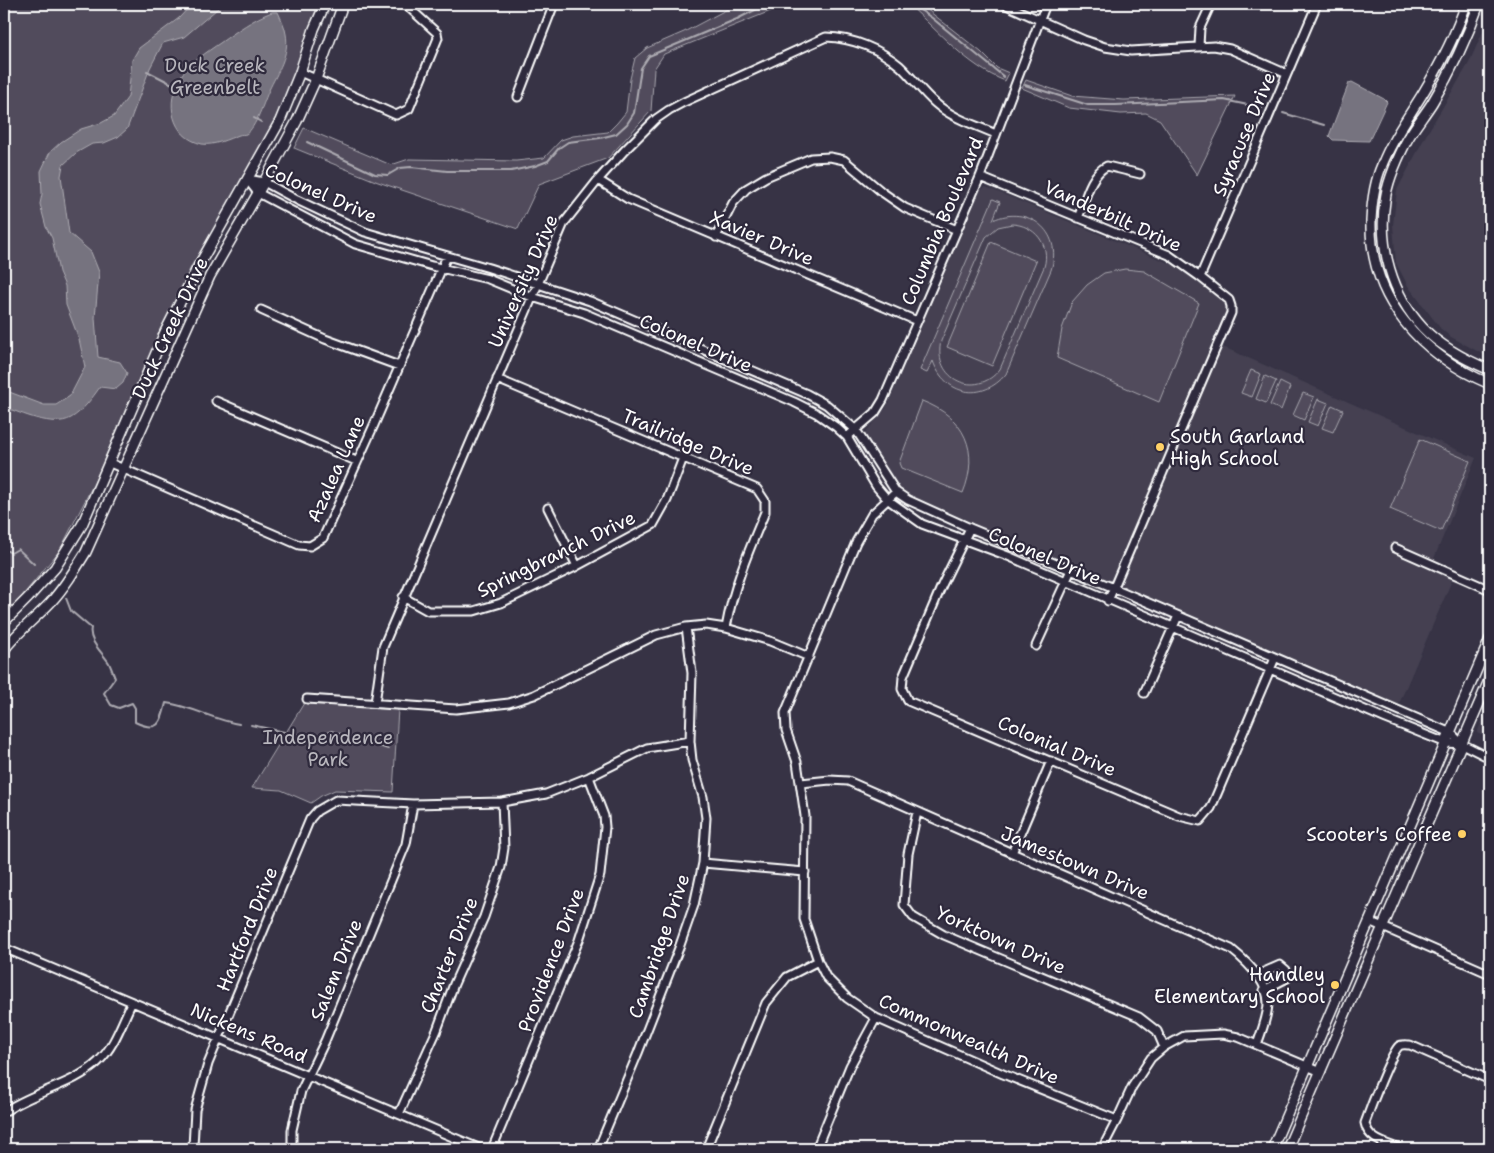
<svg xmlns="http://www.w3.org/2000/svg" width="1494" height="1153" font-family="'Shantell Sans',sans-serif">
  <rect width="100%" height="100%" fill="#373345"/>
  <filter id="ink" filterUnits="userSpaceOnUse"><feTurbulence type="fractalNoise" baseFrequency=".02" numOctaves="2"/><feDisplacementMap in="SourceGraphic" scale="10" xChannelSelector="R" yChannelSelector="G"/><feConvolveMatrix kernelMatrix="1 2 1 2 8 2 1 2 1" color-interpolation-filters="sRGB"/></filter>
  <g filter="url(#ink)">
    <path fill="#444051" d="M1490,15V358L1451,337L1441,329L1408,286L1396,263L1393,225L1397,190L1425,137L1469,63Z
      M986,187L1176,266L1225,302L1227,312L1214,343L1476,458L1430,568L1453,578L1398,706L914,501L896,487L863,435L886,408L980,190Z
      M1490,701V739L1477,733Z"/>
    <path fill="#514c5c" stroke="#a8a6ae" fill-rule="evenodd" d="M4,4H321L308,33L291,85L275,119L218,222L192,265L144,367L94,483L60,550L4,618Z
      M737,4H788L664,54L654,69L651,111L608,158L539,184L518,229L378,182L294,148L304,128L391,165L409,159L516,161L544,158L561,140L573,136L608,132L617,123L626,112L630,79L635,58L647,48L684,32Z
      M906,4H920L981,52L997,68L1009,73L1005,81C967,66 939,32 909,5Z
      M1026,80L1072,96L1124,100L1235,96L1197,175L1160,120L1146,113L1121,114L1069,108L1022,88Z
      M993,199L1000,202L993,220C1027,204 1064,231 1051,270L1006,374C982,403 945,395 933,361L927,373L920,370ZM1012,224C1034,225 1051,244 1044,267L1000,369C976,400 932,379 941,341L986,237L998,227Z
      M991,242L1036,261L992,366L947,347Z
      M1125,269L1144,271L1199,303L1159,402L1057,358L1062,329L1072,302L1087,285L1104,273Z
      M1251,370L1261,374L1252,397L1241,393Z
      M1265,376L1276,381L1266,403L1256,399Z
      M1280,382L1290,387L1281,410L1270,405Z
      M1303,393L1314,397L1304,420L1293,415Z
      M1318,399L1328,403L1318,426L1308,422Z
      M922,401C965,417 980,451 963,493L901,468L899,463Z
      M1332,405L1343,410L1333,432L1322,428Z
      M1420,439L1470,461L1441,531L1390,509Z
      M304,703L398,709L393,792L335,790L321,796L311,803L281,790L252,788Z"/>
    <path fill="#76737f" stroke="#adabb2" d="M192,4H223L184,37L163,43L150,68L127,129L118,137L104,143L92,144L76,153L63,165L61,176L69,233L91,252L99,272L95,318L98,357L120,362L127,373L123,383L116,389L100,387C93,397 82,412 71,418C53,428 21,413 4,407V390L44,405H56L70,396L85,367L79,339L66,305L65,286L59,272L52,238L46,227L40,204L42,194L41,171L50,152L61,142L81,129L101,123L114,116L128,97L132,60L139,48L179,18Z
      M272,12H278C281,19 285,26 286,34C290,54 277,73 269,90C264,101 256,128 246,134C244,135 241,134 239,135C228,139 214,146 202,144C171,137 165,102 180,77C188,65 208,51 220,43C237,31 253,19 272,12Z
      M1352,82L1384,99L1387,102L1369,141L1333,140L1329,136L1349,83Z"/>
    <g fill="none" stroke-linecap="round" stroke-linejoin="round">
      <path stroke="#adabb2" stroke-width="2" d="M911,4L932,18L1004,77
        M147,71L178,87
        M1025,85L1088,105H1116L1224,100L1262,108
        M1283,113L1324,125
        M254,118L261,122
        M307,142L375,174L388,175L400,168L411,167L447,171H511L535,166L548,161L559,148L568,142L600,138L616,134L627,124L634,113L641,68L649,56L737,19L767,4
        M4,539L6,550L11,553L18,549L34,564
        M66,598L71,611L91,628C88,641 102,652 109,663C111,667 113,673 115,678L104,693L111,705L119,708L132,703L135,708V722C158,733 161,724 166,703C192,706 213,720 239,724
        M251,725L308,737H322L331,731L388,749"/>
      <g stroke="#fff" stroke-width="11">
        <path id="minor" d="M1004,4L1084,40L1105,47L1131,51L1214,46L1230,49L1287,74
          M1199,46L1200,28L1211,4
          M300,72L396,115L409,109L438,38L437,33L405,4
          M518,97L554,4
          M980,177L1169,255L1200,277L1229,300L1231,306V313L1108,601
          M247,179L264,182L297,200L365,232L489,268L590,301L807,394L827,405L856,430L896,492L908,500L970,528L1114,588L1451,733L1462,744L1490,758
          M247,179L258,193L355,244L432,266L488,279L532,297L584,313L794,402L816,413L836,427L847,437L876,486L887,499L922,524L1008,556L1386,719L1446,743L1462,744
          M598,180L628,199L917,321
          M1078,218C1085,201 1090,174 1107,166L1140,174
          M716,237L733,203L746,189L766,177L811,158L830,157L844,160L882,192L905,208L957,230
          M1200,277L1317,4
          M261,310L325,339L399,366
          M497,379L757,489L765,501V512C749,550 733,587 726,628
          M216,401L356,461
          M847,437L875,413L883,400L980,177L1046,4
          M110,463L299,545L310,546L323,538L374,425L447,256
          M896,492L872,514L856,542L785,713L786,730L797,762L805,816L804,919L818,961L826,977L847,998L876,1018L1003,1074L1117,1120
          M548,508L577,566
          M970,528L942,585L903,677L902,689L908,701L1179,816L1200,821L1211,808L1275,658
          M1395,548L1490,590
          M403,597L428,611H474L501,603L577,566L653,525L667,500L683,458
          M1036,646L1071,570
          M1144,693L1178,616
          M307,699L456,709L509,703L534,695L656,635L686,627L706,625L726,628L770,641L809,657
          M375,703L383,647L564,223L598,180L624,151L656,119L669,110L684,102L826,37C853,38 880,49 900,66C913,78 922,92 935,103C952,118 975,125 996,134
          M801,783L830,780L848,781L1231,949C1246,961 1268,982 1268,1003C1268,1017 1261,1032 1257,1045
          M917,812L908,854L904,905L913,917L944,935L1139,1017L1157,1031L1164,1047
          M1012,853L1051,761
          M703,863L805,872
          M1369,921L1490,974
          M4,948L481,1149
          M1257,975L1280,965L1286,970L1287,978L1264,990
          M4,1112C32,1092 74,1085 98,1062C115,1046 122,1022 132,1002
          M399,1114L437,1030L454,984L484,917L501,867L504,848L502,802
          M191,1149L193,1147L195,1110L208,1064L310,819L317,811L336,800L413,804L502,802L546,794L589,777L647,748L690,741
          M292,1149V1130L301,1091L325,1041L406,844L413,804
          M492,1149L579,940L600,875L605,827L604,816L589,777
          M598,1149L638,1053L679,948L694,905L703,863L706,818L703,797L692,760L690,741L692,673L686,627
          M706,1149L766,1003L787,977L818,961
          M816,1149L850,1066L876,1018
          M1102,1149L1117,1120L1132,1087L1151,1058L1164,1047L1184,1036L1223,1034L1238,1037L1321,1072
          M1400,1149C1385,1143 1368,1140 1365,1123C1370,1109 1391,1053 1399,1046C1402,1044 1407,1045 1410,1045L1490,1080"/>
      </g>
      <g stroke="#fff" stroke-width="12">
        <path id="major" d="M1466,4C1456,34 1440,65 1423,93C1409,116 1392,139 1382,165C1374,183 1372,201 1371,221C1369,299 1421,355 1490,384
          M1479,4C1467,38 1451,72 1432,103C1423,117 1412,130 1405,144C1396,162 1387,182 1385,201C1378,246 1392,295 1423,328C1441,347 1466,360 1490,370
          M4,622L28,598L55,568L82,525L165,332L198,267L280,121L300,72L314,29L325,4
          M4,650C17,632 35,619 50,603C64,588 75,570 86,552L210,276L258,193L297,121L316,79L343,4
          M1272,1149L1490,639
          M1287,1149L1490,678"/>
      </g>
      <use href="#minor" stroke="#2f2a3d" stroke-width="7"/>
      <use href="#major" stroke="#2f2a3d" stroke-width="9"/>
    </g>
  </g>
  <g fill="#ffd166" stroke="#2f2a3d" stroke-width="2">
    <circle cx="1160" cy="447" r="5"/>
    <circle cx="1462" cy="834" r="5"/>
    <circle cx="1335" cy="985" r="5"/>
  </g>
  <g text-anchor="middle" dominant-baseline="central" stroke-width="4.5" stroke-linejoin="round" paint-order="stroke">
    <g font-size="19" fill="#b9b7be" stroke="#2f2a3d">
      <text x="215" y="65">Duck Creek<tspan x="215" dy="22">Greenbelt</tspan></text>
      <text x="328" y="737">Independence<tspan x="328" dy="22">Park</tspan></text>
    </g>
    <g font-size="19" fill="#fff" stroke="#2f2a3d">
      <text transform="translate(1244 134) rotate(-67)">Syracuse Drive</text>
      <text transform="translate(321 193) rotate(24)">Colonel Drive</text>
      <text transform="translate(1113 216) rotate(24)">Vanderbilt Drive</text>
      <text transform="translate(942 221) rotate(-67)">Columbia Boulevard</text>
      <text transform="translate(762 238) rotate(23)">Xavier Drive</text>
      <text transform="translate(523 281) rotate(-66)">University Drive</text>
      <text transform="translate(170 328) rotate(-65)">Duck Creek Drive</text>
      <text transform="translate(696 343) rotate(23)">Colonel Drive</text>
      <text transform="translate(688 442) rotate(23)">Trailridge Drive</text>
      <text transform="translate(336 469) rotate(-66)">Azalea Lane</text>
      <text transform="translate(556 554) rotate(-26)">Springbranch Drive</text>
      <text transform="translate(1045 556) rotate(23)">Colonel Drive</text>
      <text transform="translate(1057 746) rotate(23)">Colonial Drive</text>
      <text transform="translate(1075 863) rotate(23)">Jamestown Drive</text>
      <text transform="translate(247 929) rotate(-68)">Hartford Drive</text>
      <text transform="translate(1001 940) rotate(24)">Yorktown Drive</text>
      <text transform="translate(659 946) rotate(-71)">Cambridge Drive</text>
      <text transform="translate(449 955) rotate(-68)">Charter Drive</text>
      <text transform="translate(551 960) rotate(-69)">Providence Drive</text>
      <text transform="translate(336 970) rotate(-68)">Salem Drive</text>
      <text transform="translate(249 1033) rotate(23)">Nickens Road</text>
      <text transform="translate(969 1039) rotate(24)">Commonwealth Drive</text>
    </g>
    <g font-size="19" fill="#fff" stroke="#2f2a3d" text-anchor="end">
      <text x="1170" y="436" text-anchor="start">South Garland<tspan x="1170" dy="22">High School</tspan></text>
      <text x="1452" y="834">Scooter's Coffee</text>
      <text x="1325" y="974">Handley<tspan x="1325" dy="22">Elementary School</tspan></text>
    </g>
  </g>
  <rect width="1494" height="1153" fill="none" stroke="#2f2a3d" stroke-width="20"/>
  <rect x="10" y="10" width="1474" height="1133" fill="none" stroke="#fff" stroke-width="2" filter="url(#ink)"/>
</svg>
